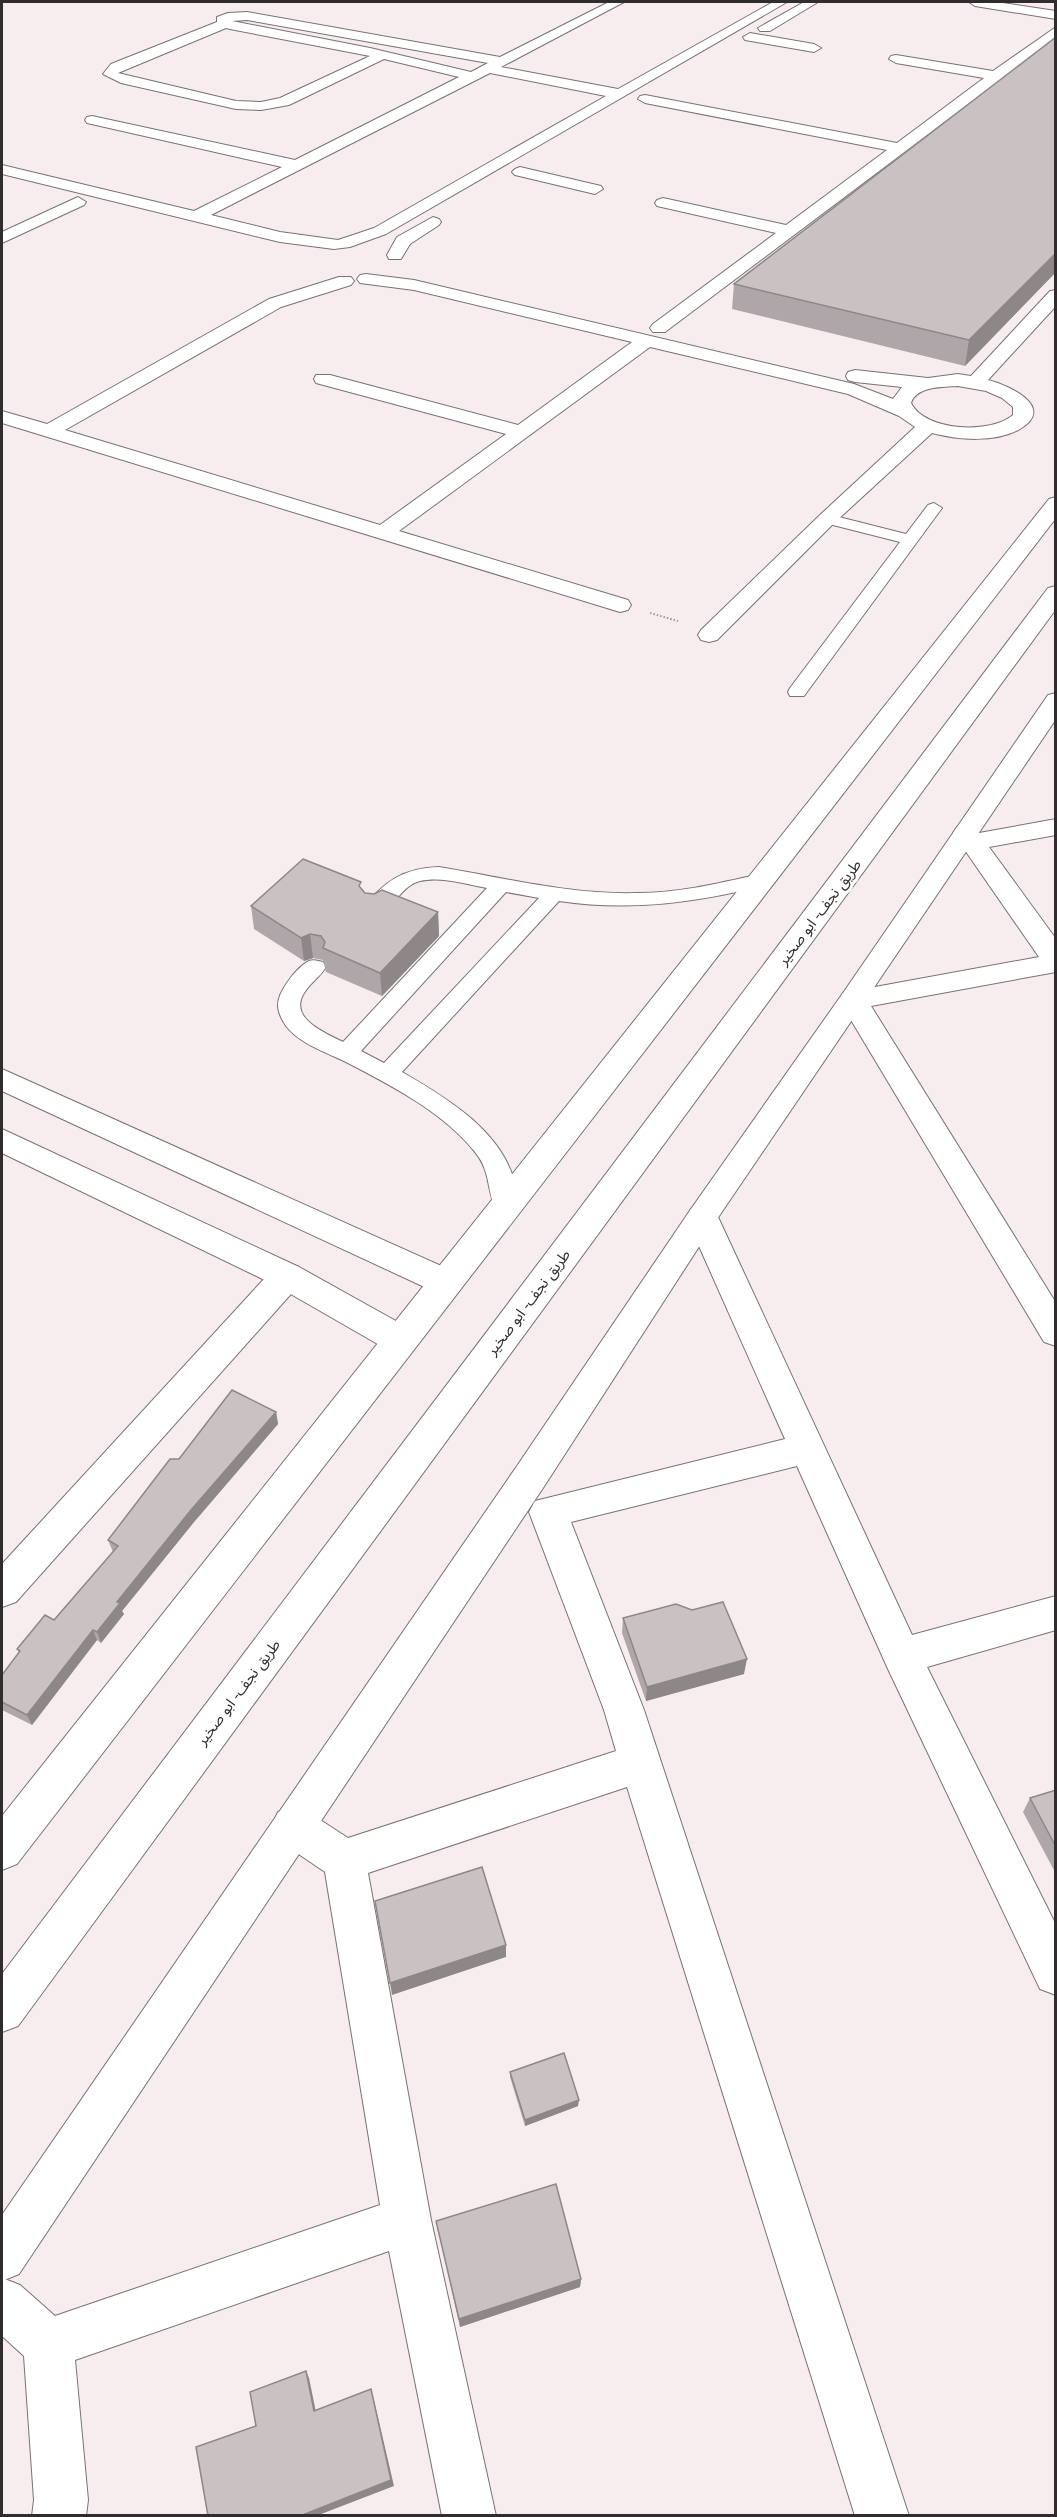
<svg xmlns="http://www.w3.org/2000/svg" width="1057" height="2517" font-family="'Public Sans','Noto Sans Arabic',sans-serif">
  <rect width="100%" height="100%" fill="#f7edef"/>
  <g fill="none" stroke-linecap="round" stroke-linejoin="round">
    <g stroke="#797172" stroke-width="2">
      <path id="lane" d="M934,503L942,508L804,696H790L788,692L790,688L900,542L821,522L819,519L821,516L827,514L906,534L928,505Z
        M439,867C505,878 571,895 638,893C679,893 720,883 760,874L767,875L770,880L767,885C698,902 631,912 559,901L402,1072C447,1098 506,1133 516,1189C517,1198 519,1204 515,1211L506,1214L497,1211C486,1192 492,1173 475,1152C442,1111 390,1085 344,1061C325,1052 299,1043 286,1026C282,1020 278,1012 278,1005C278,991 297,967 309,961C314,959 318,961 323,962L326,967C320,977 310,983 304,993C288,1019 326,1033 343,1042L487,888C466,884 441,876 420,881C398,886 389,921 367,915L363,910C382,881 405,868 439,867ZM506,892L539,898L384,1063L361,1051Z"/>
    </g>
    <g stroke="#797172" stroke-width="2">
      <path id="street" d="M609,2H624L501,67L618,89L773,2H787L386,234L350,247L334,249L280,242L2,174V165L194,211L282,167L87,123L85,120L87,117L92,116L295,160L459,77L384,59L289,105L261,110L236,109L121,83L103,74L111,64L217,22V17L228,13L247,12L500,57ZM247,20L488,63L471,72L370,48L232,21ZM226,28L230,29L370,56L280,98L261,102L236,101L118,73ZM490,73L606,96L374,228L338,240L280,232L211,215Z
        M804,2H818L770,31H760L758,28Z
        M969,2H996L1056,11V19L975,6Z
        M1056,27V38L665,332H653L650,328L653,324L776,233L657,206L655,203L657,200L663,198L786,225L887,150L645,103L638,99L640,96L645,95L897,143L984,78L896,63L889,59L891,56L896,55L993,71Z
        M750,33L814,44L821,48L814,52L745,40L743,37Z
        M520,167L601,186L603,189L595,194L515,175L512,172L515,169Z
        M78,197L86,202L84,205L2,243V232Z
        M433,217L439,219L441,222L439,225L410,244L401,259H389L387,255L397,237Z
        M366,274L414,280L854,384L893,399L902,387L855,382L848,380L846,376L848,372L855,370L928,378L958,374L971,376L1050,291L1056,290V306L988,380C1008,385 1057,407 1020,429C995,443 959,440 932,433L834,523L717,640L709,642L701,640L698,635L701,630L820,515L915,427L899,416L848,394L650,347L399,531L628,600L631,605L628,610L620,612L2,423V411L47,424L269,299L339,277H351L354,281L351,285L281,307L65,430L380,525L506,434L316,383L314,379L316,375H330L518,425L632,342L414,290L360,283L357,279L360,275ZM958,386L986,391L1002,398L1013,407V415C992,434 925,432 911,403C916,386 944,387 958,386Z
        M1056,819V835L989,847L1056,939V972L871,1006L1056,1303V1346L1044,1342L839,1000L843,993L853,991L1039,957L953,833L957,827L966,825L975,827L979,833Z
        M2,1069L457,1273L462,1282L457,1291L445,1295L433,1291L2,1091Z
        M2,1129L299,1267L412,1330L417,1340L412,1350L400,1353L388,1350L275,1285L2,1153Z
        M702,1205L713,1209L718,1217L912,1635L1056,1596V1630L927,1667L1056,1925V1995L1040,1989L888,1669L797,1466L571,1522L644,1710L909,2516H855L627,1787L368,1873L431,2220L496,2516H442L389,2251L75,2360L88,2500L86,2516H32L34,2500L24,2356L2,2336V2278L20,2285L55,2316L380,2205L325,1872L278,1840L272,1826L278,1812L293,1806L308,1812L348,1838L616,1751L604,1710L529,1512L535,1501L785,1439L686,1217L691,1209Z"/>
    </g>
    <g stroke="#797172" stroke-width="2">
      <path id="secondary" d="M1056,693V719L713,1225L543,1488L19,2274L2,2281V2215L517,1466L691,1209L843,993L1048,695Z
        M287,1263L299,1267L304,1276L299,1285L16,1602L2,1607V1564L275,1267Z"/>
    </g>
    <g stroke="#797172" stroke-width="2">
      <path id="highway" d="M1056,497V518L17,1864L2,1870V1816L1049,499Z
        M1056,586V609L18,2026L2,2032V1974L1048,588Z"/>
    </g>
    <path stroke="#9e9798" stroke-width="2" stroke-dasharray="1.5 2" stroke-linecap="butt" d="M650,613L678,621"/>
    <use href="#lane" fill="#fff" fill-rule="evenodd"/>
    <use href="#street" fill="#fff" fill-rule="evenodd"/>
    <use href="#secondary" fill="#fff" fill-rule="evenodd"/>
    <use href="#highway" fill="#fff" fill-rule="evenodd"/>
  </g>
  <path fill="#aea6a8" d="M1056,37V272L965,366L732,309L734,284Z
    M362,890L365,893L438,912L439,936L382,996L326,972L323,960L313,958L304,961L254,929L251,906Z
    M276,1412L278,1424L194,1522L122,1611L124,1614L101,1643L97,1640L32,1725L2,1710V1675L19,1653L17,1649L54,1620L113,1552L108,1540Z
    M623,1618L744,1674L646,1701L622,1633Z
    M1056,1790V1874L1023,1812L1030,1798Z
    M510,2072L578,2106L525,2126L510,2077Z
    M436,2221L581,2279L580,2287L460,2327Z"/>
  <path fill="#8d8788" d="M1056,253V272L965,366L969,340Z
    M438,912L439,936L382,996L380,973Z
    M310,934L313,958L304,961L301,938Z
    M276,1412L278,1424L194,1522L122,1611L124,1614L101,1643L97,1632L117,1602L191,1510Z
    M93,1630L97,1640L32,1725L27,1715Z
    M747,1659L744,1674L646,1701L647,1687Z
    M506,1945V1957L392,1995L390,1983Z
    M579,2100L578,2106L525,2126V2120Z
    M581,2279L580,2287L460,2327L459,2319Z
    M306,2371L309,2378L317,2417L314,2411Z
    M371,2389L373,2396L394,2486L316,2516H300Z"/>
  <path fill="#cac1c3" stroke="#8d8788" stroke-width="1.5" d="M1056,37V253L969,340L734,284Z
    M303,859L361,882L359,886L365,893L374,894L382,890L438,912L380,973L323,948L325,942L321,936L310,934L301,938L251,906Z
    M232,1390L276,1412L191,1510L117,1602L120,1603L97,1632L93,1630L27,1715L2,1702V1675L20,1651L17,1649L45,1615L54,1620L118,1546L108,1540L170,1459H179Z
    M723,1602L747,1659L647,1687L623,1618L676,1604L692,1610Z
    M1056,1790V1847L1030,1798Z
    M482,1867L506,1945L390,1983L375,1901Z
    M564,2053L579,2100L525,2120L510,2072Z
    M556,2184L581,2279L459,2319L436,2221Z
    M306,2371L314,2411L371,2389L391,2480L300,2516H208L196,2447L256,2426L250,2392Z"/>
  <g text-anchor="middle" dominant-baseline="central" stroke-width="6" stroke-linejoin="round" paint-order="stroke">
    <g font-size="15" fill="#312d2e" stroke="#fff">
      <text transform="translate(819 912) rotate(-53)">طريق نجف - ابو صخير</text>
      <text transform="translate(528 1302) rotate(-53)">طريق نجف - ابو صخير</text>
      <text transform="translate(238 1692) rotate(-53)">طريق نجف - ابو صخير</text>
    </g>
  </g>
  <rect width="1057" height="2517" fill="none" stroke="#312d2e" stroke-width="6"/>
</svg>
